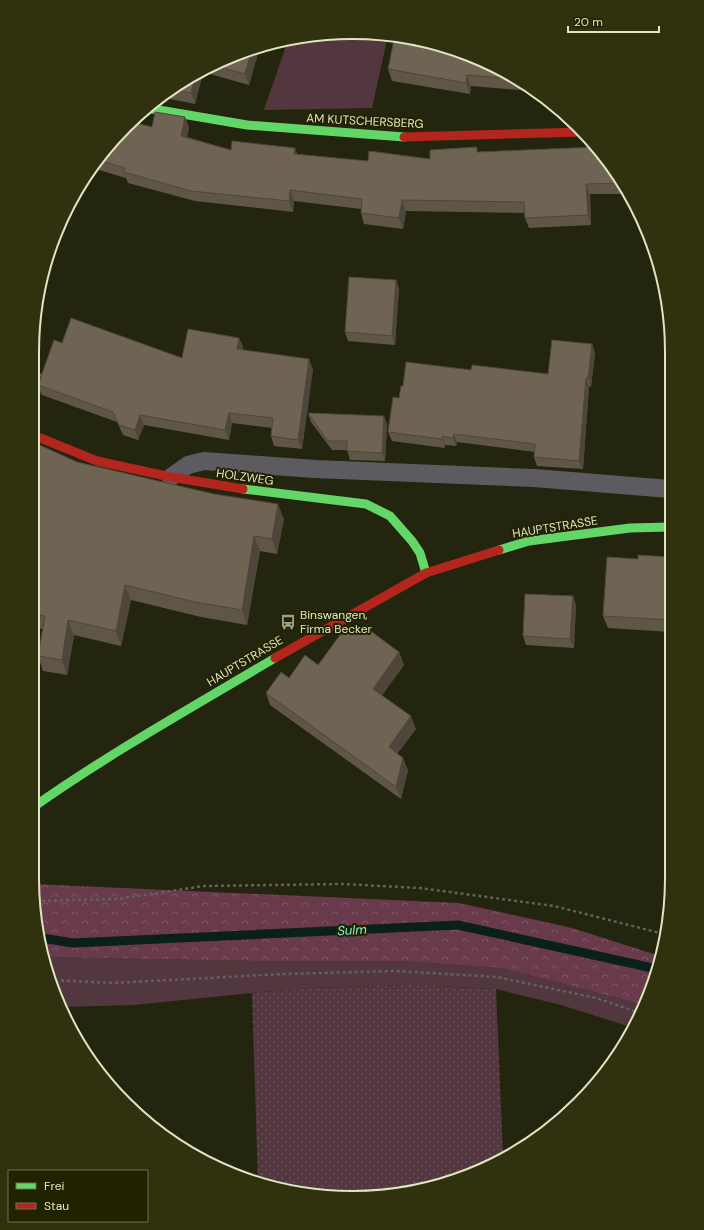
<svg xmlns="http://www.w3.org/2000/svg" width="704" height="1230" font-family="'DM Sans',sans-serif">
  <defs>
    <pattern id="forest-crowns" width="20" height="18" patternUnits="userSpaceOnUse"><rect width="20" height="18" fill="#683a4b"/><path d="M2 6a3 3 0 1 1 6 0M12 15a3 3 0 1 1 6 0" fill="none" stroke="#7d5663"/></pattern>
    <pattern id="garden-dots" width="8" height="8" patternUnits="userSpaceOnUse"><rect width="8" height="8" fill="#53373f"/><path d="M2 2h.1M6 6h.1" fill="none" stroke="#6b5459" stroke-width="1.8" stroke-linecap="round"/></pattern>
  </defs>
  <rect width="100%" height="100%" fill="#23250f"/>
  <path fill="#53373f" d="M331,33L388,35L372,108L264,110L288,40Z
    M45,957L255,961H401L501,968L644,1005L634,1028L561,1005L496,989L411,985L311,988L252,993L134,1005L63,1007L49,981Z"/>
  <path fill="url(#forest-crowns)" d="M33,884L459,903L572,928L660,956L655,981L644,1005L501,968L401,961H255L45,957Z"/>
  <path fill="url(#garden-dots)" d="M411,985L496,989L503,1156L474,1174L373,1197L269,1187L258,1182L252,993L311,988Z"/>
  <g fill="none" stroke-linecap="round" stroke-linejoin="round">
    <path stroke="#0b2019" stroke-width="9" d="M42,938L73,943L458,925L657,969"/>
    <path stroke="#61615d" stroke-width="2.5" stroke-dasharray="3 3" stroke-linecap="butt" d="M36,901L118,899L204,886L342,884L420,888L554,906L664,934
      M49,980L113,983L283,974L396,971L497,977L596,998L640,1013"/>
    <path stroke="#5d5b60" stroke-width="18" d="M171,477L188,465L204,461L315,469L534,478L670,489"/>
    <path stroke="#63d668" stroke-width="9" d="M147,108L247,125L404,137
      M243,489L366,504L390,516L412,541L420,553L426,573
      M499,550L529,541L630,528L670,527
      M32,808C110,753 194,706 275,658"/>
    <path stroke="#b3261e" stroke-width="9" d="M404,137L583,132
      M33,435L97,461L171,477L243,489
      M275,658L426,573L499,550"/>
  </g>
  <path fill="#5f5647" d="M260,46L249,85L203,72L195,104L165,98L164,94L211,65Z
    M388,69L512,75L533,91L471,86L470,94L392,81Z
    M185,117L189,128L187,137L231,150L297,154L368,161L430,159L479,152L618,174L628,194H590L591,225L529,228L525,218V213L406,211L403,229L364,224L361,213V209L294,201L293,212L195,201L128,183L126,178L92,168L112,141L152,127Z
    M396,280L399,289L395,345L348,341L345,332Z
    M239,338L243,347L242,350L313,369L302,449L274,446L271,436L272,428L232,423L229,440L144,425L138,440L123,435L117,422L42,395L41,392L36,405L33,404V371L42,374L62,343L182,358Z
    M592,344L595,353L591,387L589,386L583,469L537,466L534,457L535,452L457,442L456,446L445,445V448L392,441L388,432L403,386L471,370L548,374Z
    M308,413L384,416L387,425L385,461L350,460L347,450H332L311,422Z
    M33,442L77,462L284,519L277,554L260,551L247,625L201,617L131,600L121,646L74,635L67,675L43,671L38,656L43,629L32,627Z
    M670,557V632L608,628L603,616Z
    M573,596L576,605L574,648L526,645L523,636Z
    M399,652L404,665L382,695L416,729L397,754L408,770L401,799L270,705L266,693L289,678L318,665Z"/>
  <path fill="#4e463a" d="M260,46L249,85L245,74L252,49Z
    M202,70L203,72L195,104L191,93L196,74Z
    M467,75L471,86L470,94L466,83Z
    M185,117L189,128L185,146L181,136Z
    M295,148L299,159L294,154Z
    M586,184L590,194L591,225L588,215Z
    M290,190L294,201L293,212L289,201Z
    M402,200L406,211L403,229L399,218Z
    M396,280L399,289L395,345L392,336Z
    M239,338L243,347L240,359L237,349Z
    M592,344L595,353L591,387L588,378Z
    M309,359L313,369L302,449L298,440Z
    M586,378L589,386L583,469L579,461Z
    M39,387L41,392L36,405L35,400Z
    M229,413L232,423L229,440L225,430Z
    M140,415L144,425L138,440L135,430Z
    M384,416L387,425L385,461L382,453Z
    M454,434L457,442L456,446L453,438Z
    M442,436L445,445V448L442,439Z
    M278,504L284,519L277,554L272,539Z
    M254,536L260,551L247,625L242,610Z
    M125,585L131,600L121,646L116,631Z
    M573,596L576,605L574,648L570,639Z
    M68,620L74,635L67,675L62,660Z
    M399,652L404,665L378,701L373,689Z
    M411,716L416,729L393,759L389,747Z
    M403,758L408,770L401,799L396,787Z"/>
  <path fill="#6f6453" stroke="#4e463a" d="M395,35L455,49L512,75L517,79L467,75L466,83L388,69Z
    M252,49L245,74L211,65Z
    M196,74L191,93L171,89Z
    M155,112L185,117L181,136L231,150L232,141L295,148L294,154L368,161L369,151L430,159V150L477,147V152L596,147L618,174L623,183L586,184L588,215L525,218L524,202L402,200L399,218L361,213L362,199L290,190L289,201L191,191L124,172L125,168L98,160L112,141L132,122L152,127Z
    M349,277L396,280L392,336L345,332Z
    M71,318L182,358L188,329L239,338L237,349L309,359L298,440L271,436L273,418L229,413L225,430L140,415L135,430L119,425L113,412L38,385L54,340L62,343Z
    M552,340L592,344L588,378H586L579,461L534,457L535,444L454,434L453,438L442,436V439L388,432L393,397L399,398L401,386H403L406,362L471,370L472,365L548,374Z
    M33,371L42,374L38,385L39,387L35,400H33Z
    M308,413L384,416L382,453L347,451V441H328Z
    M33,442L77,462L214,494L278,504L272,539L254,536L242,610L195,602L125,585L116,631L68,620L62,660L38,656L45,616L32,613Z
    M638,555L670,557V620L603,616L607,557L638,559Z
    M525,594L573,596L570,639L523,636Z
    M364,626L399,652L373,689L411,716L389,747L403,758L396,787L266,693L281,672L289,678L305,655L318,665L340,635Z"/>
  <defs>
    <g id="bus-bare" transform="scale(1.2)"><path d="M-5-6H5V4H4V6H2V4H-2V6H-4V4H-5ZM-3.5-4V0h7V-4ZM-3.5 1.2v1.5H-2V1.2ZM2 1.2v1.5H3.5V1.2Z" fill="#9ea183" stroke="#212300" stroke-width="2.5" paint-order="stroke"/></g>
  </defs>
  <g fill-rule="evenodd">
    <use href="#bus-bare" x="288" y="622"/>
  </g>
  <g text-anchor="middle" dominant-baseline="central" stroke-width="4" stroke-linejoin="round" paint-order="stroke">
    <g font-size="12" fill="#e0e4c1" stroke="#212300">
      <text transform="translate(365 121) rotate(3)">AM KUTSCHERSBERG</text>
      <text transform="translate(245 477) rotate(8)">HOLZWEG</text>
      <text transform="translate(555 527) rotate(-9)">HAUPTSTRASSE</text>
      <text transform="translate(245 661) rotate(-31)">HAUPTSTRASSE</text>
    </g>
    <g font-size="12" fill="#e0e4c1" stroke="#212300" text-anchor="start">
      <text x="300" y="615">Binswangen,<tspan x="300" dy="14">Firma Becker</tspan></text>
    </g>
    <g font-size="13" font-style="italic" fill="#85f2d3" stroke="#212300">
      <text transform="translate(352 930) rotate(-3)">Sulm</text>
    </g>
  </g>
  <path d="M0 0H704V1230H0ZM352 39H352A313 313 0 0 1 665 352V878A313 313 0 0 1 352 1191H352A313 313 0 0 1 39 878V352A313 313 0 0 1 352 39Z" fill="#30320f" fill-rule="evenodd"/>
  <path fill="none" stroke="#e0e4c1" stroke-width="2" d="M352 39H352A313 313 0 0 1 665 352V878A313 313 0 0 1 352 1191H352A313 313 0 0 1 39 878V352A313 313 0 0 1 352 39Z"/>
  <rect x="8" y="1170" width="140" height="52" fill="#212300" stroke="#6d704d"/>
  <rect x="16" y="1183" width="20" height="6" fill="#63d668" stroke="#6d704d"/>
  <text x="44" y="1190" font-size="12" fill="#e0e4c1">Frei</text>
  <rect x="16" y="1203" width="20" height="6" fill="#b3261e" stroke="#6d704d"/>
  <text x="44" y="1210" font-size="12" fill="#e0e4c1">Stau</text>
  <path d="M568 26v6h91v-6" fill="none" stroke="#e0e4c1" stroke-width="2"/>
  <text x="574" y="26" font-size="12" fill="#e0e4c1" stroke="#212300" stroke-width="3" paint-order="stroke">20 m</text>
</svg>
